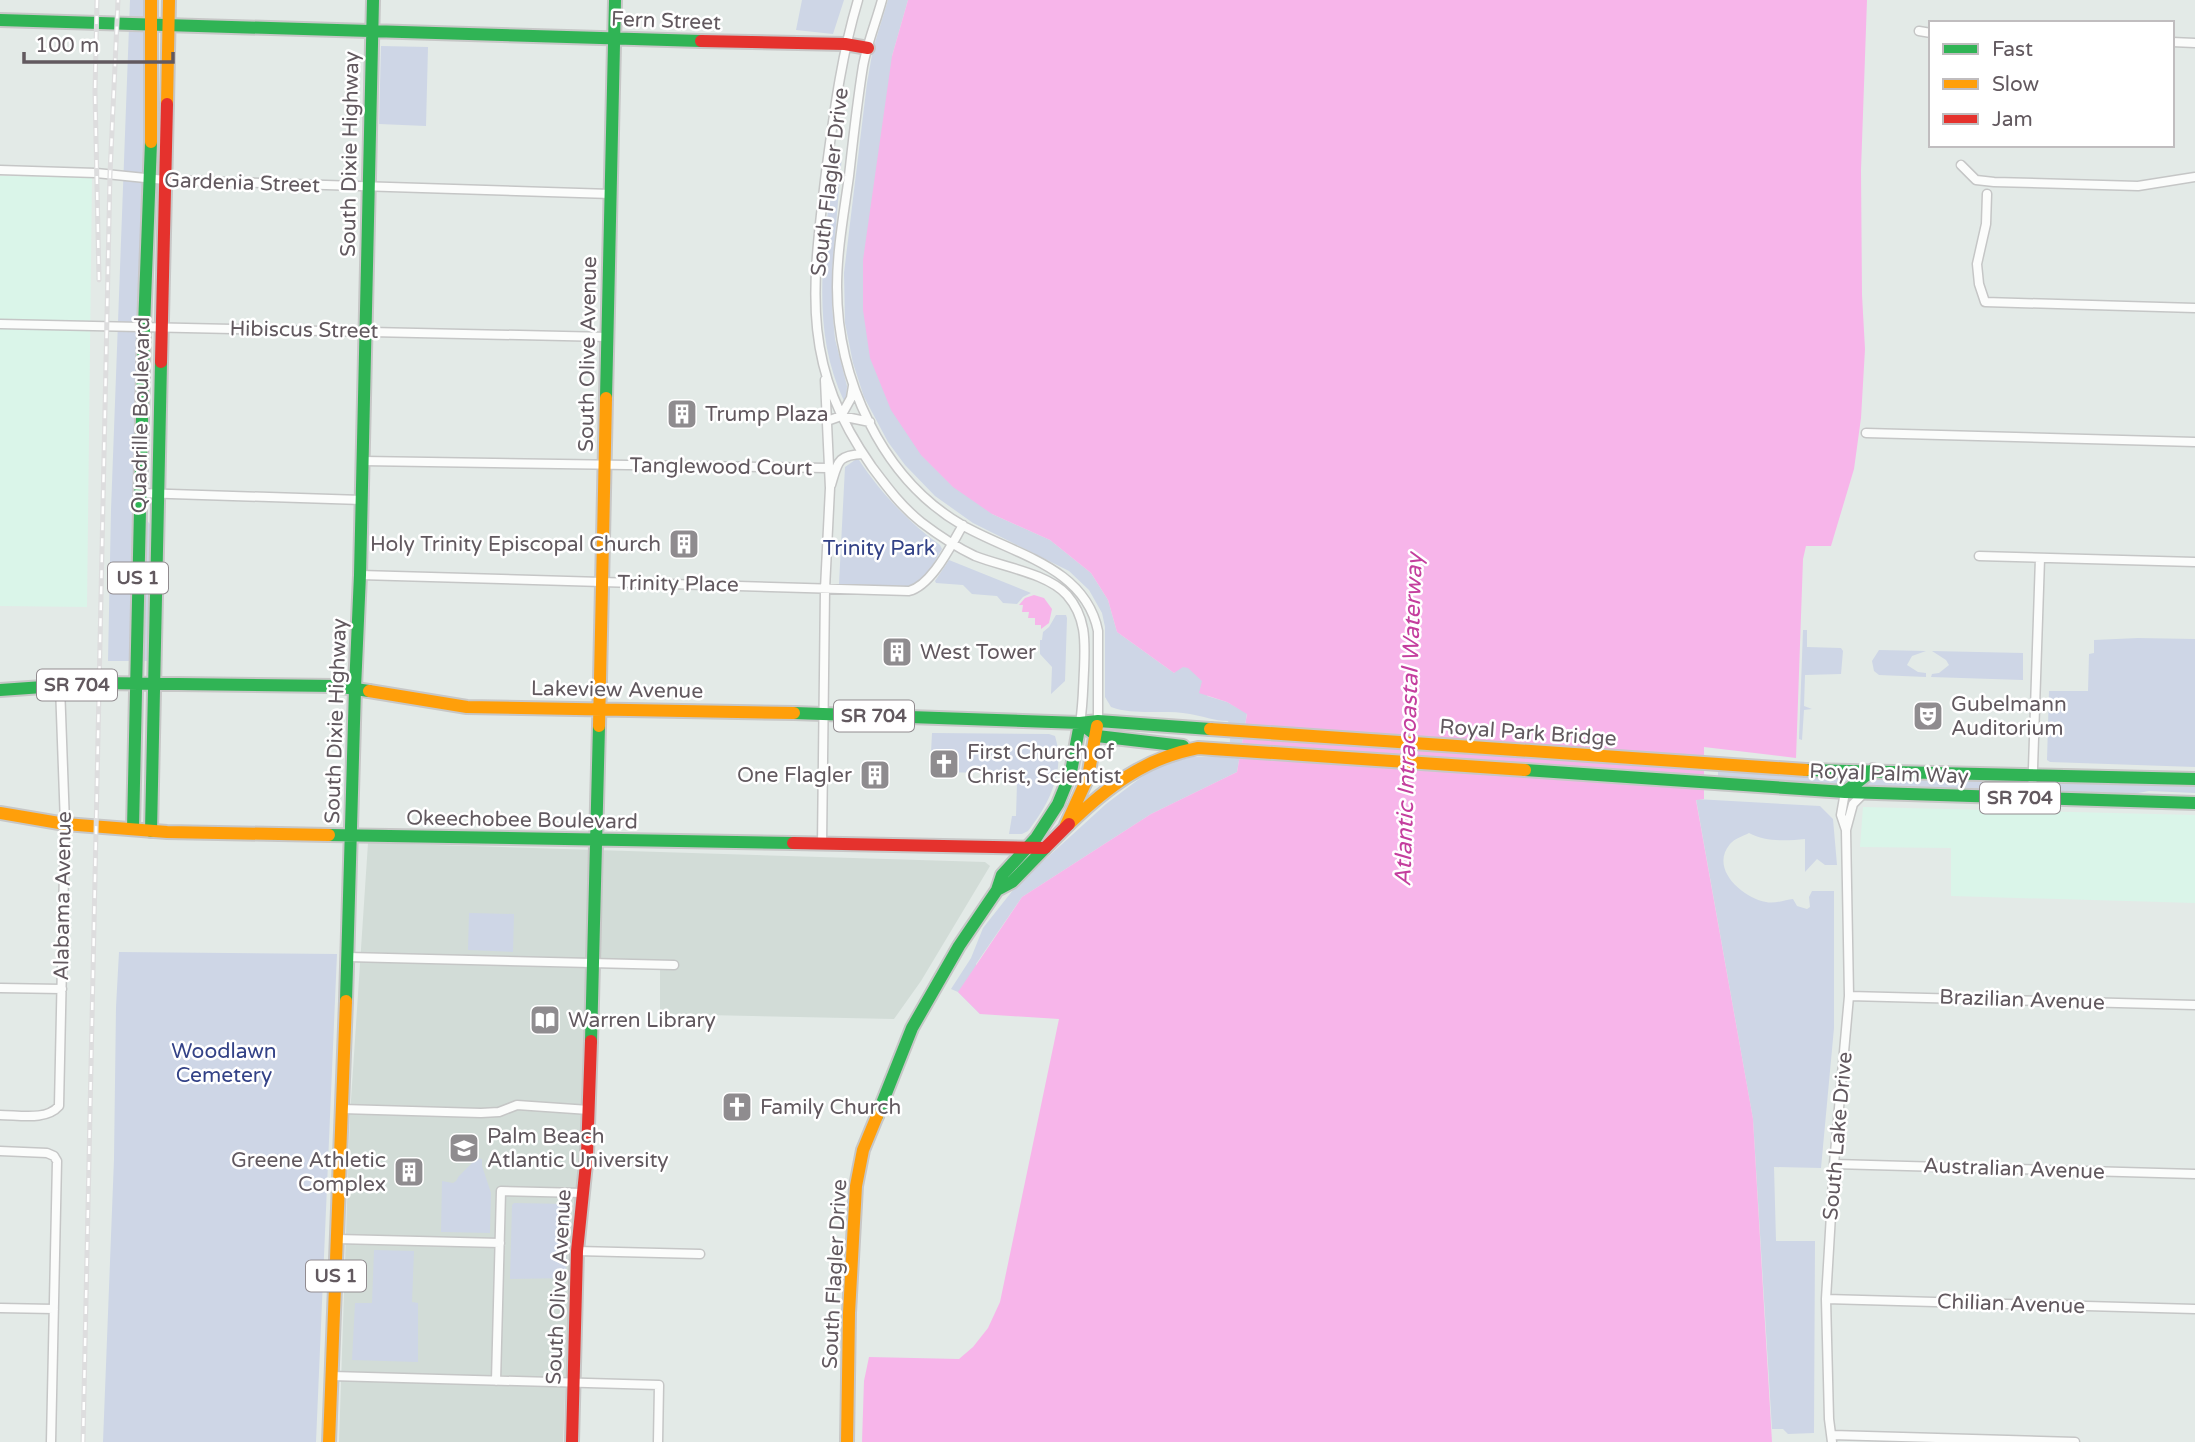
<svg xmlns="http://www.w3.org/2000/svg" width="2195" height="1442" font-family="'Varela Round',sans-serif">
  <rect width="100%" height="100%" fill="#e3eae7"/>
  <path fill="#daf5e9" d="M0,176L92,177L87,607L0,606Z
    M1863,807L2195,815V903L1951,896V848L1860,847Z"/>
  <path fill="#d2dcd7" d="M368,843L985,862L990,866L921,981L894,1019L660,1014V961L600,960L586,970L578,1182L570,1281L563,1442H339L350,1115Z"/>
  <path fill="#ced6e6" d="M130,0H147L137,510L150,524L148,661H108L111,510Z
    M802,0H844L833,34L796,30Z
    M888,0H908L892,56L992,514L1050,540L1091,573L1108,600L1117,632L1174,673L1187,658L1213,679L1207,696L1227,702L1247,713L1237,772L1151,814L1022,897L976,964L980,1014L958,992L951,989L971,958L983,928L1017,885L1106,804L1147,773L1162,764L1193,757H1227C1230,745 1232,734 1228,721C1214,721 1203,716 1190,714C1164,709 1135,716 1111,707L1105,697V627L1102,613L1089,590L1069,571L973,523L935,496L905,465L888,442L864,397L853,363L845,323L844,273L867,83L873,49Z
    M381,46L428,47L426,126L379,124Z
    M837,152L842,155L832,272V306L835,339L847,386L846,400L844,401C815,340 821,275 828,210C830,193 829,168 837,152Z
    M855,460H859C880,492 909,523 940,545L942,549C933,564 926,580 908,586L839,584L845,467Z
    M949,560L1031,593L1023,597L1017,604L1003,603L997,596L972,594L963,585L936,583L935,581Z
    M1056,615H1066L1067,618L1065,681L1051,694L1052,667L1040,654V640H1042L1043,632L1049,627Z
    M1803,630H1807V647L1841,648L1843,651L1841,674L1805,675L1804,706L1812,709L1804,710L1802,740L1799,739Z
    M2138,638L2195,639V767L2050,762L2047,760L2049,691H2088L2089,654L2094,653V640Z
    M1879,650L1926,651L1912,656L1907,665L1918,672L1926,673V677L1879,675L1874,671L1872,661Z
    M1932,651L2023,653V680L1931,677L1932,674L1939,673L1949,665L1946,660Z
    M932,733L1049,734L1055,736C1066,771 1049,804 1028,831L1022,834H1009L1012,816H1016L1017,783L1001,779L996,773L930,772Z
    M1718,772L1847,777V779L1840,786L1718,777Z
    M1879,776L2016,779L2020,786L2016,792L1858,786L1865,780Z
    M2049,780L2195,784V793L2149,791L2127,795L2047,792L2044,786Z
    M1696,799L1820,806L1833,819L1837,865H1825L1817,859L1805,872V839C1786,841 1766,842 1749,833C1743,836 1734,839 1730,844C1709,869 1743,898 1766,902C1774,904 1785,900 1793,899L1797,906L1807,909L1810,907L1809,897L1812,891H1834V1028L1821,1168L1774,1167L1776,1241H1815L1814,1433L1788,1434L1783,1429H1772L1753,1119Z
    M469,913L514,914L513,952L468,950Z
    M119,952L337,954L316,1442H103L114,1159L116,1007Z
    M477,1158L482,1159V1166L491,1193L490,1233L441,1232L442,1181L453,1183L456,1181L459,1176Z
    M514,1203L568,1204L566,1278L510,1279L512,1205Z
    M374,1250L414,1251L412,1302L418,1303V1362L352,1360L355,1303H372Z"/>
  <path fill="#f7b5ea" d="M908,0H1867L1861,170L1862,295L1865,349L1861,418L1854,469L1831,546H1806L1803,559L1796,758L1704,747V799L1696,800L1753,1119L1772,1442H862L864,1381L869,1357L959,1359L973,1347L988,1328L1000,1302L1059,1019L980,1014L958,992L1022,897L1151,814L1237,772L1247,714L1227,702L1199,693L1202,681L1188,668L1183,667L1174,673L1117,632L1108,600L1091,573L1050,540L992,514L953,487L921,455L891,410L870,358L863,310V260L892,56Z
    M1034,595L1044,598L1052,609L1049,623L1041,629V625H1035V618H1028L1029,612H1022L1023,605H1019L1025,598Z"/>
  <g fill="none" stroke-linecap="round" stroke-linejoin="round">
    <g stroke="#c5c6c6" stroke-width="11">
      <path id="street" d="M858,0C841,57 834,114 826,172C812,289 800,365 872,467C887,487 901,506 921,522C938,535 956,547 975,556C1003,567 1047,573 1067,595C1087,618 1085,643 1084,670C1083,689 1083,705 1080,723
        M882,0C876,22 867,44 863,66C857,103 853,140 849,176C844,213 837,250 837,287C837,378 881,478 962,525C1012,554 1085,566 1098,631V721
        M1919,31L1931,33
        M2172,42L2195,43
        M1961,165L1976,180L1994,182L2138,186L2195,177
        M0,170L96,173L165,180L611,194
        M1987,194L1986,224L1977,264L1979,284L1985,302L2195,308
        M0,324L608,337
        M841,416L851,398L853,386
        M827,421L841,416L870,422
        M1866,433L2195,442
        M363,461L827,468
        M831,485C838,462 837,455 863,454
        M140,493L362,500
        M1979,556L2195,562
        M360,575L909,591C932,585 951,545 963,525
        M1845,792L1841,815L1846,830
        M2032,798L2040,558
        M822,845L825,589L830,488L825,380
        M348,957L674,965
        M0,988L62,989
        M1849,996L2195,1005
        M342,1109L481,1113L499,1112L517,1105L589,1110
        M0,1115C19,1115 46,1121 59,1106L65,824L60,686
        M0,1151L47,1153L54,1156L57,1161L51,1442
        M1834,1164L2195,1174
        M337,1239L500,1243
        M577,1251L700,1254
        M1826,1299L2195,1309
        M0,1308L54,1309
        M332,1376L659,1385L658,1442
        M496,1381L501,1191L583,1193
        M1832,1435L2075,1442
        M1832,1442L1829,1419L1826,1299L1834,1164L1849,996L1846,830L1853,804L1863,794"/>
    </g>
    <g stroke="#c7c7c7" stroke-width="16">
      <path id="fast" d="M0,20L701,41
        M606,398L615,0
        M355,688L360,575L373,0
        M0,690L100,683L335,686L369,691
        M794,713L1080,723L1098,721L1210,729
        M1080,723L1097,736L1183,746
        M1525,770L1845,792L2195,803
        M1806,770L2195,779
        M1845,792L1873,770
        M133,829L144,327L151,142
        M151,831L161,362
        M329,835L793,843
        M997,890L1012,882L1045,848
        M346,1001L355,688
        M591,1041L599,726
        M877,1116L912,1028L959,946L997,890L1002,875L1036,838L1058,804L1071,772L1080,723"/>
    </g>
    <g stroke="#c7c7c7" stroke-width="16">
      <path id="slow" d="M151,0V142
        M167,104L169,0
        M369,691L467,707L794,713
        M599,726L606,398
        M1210,729L1806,770
        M0,813L65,824L167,832L329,835
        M1069,824C1107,787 1145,758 1198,748L1525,770
        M1066,825L1088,777L1097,726
        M329,1442L346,1001
        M847,1442L849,1313L856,1186L863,1150L877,1116"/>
    </g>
    <g stroke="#c7c7c7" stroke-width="16">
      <path id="jam" d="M701,41L845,44L868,48
        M161,362L167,104
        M793,843L1045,848L1069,824
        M572,1442L577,1251L587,1154L591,1041"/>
    </g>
    <use href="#street" stroke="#fbfcfb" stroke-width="8"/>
    <use href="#fast" stroke="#30b455" stroke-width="12"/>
    <use href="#slow" stroke="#ff9f0a" stroke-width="12"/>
    <use href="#jam" stroke="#e5322d" stroke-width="12"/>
    <g stroke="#ddddde" stroke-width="5">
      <path id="rail" d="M97,0L95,92L99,280
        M83,1442L110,174L118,0"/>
    </g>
    <use href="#rail" stroke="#fff" stroke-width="2.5" stroke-dasharray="8" stroke-linecap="butt"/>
  </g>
  <defs>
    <g id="building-square" transform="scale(1.575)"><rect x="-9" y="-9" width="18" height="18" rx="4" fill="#8f8c8f" stroke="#fff"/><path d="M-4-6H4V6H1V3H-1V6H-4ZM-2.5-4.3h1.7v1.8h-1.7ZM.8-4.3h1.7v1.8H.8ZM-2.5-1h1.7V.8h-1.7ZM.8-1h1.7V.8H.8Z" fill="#fff"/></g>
    <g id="theatre-square" transform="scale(1.575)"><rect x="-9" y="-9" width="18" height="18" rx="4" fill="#8f8c8f" stroke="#fff"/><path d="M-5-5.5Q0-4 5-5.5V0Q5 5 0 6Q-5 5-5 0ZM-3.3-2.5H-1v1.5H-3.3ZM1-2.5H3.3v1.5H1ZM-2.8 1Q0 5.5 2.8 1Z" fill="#fff"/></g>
    <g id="church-square" transform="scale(1.575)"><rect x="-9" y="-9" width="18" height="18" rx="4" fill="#8f8c8f" stroke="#fff"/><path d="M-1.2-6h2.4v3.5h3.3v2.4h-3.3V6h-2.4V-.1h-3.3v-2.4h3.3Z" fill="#fff"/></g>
    <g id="library-square" transform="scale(1.575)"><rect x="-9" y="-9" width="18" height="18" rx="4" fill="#8f8c8f" stroke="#fff"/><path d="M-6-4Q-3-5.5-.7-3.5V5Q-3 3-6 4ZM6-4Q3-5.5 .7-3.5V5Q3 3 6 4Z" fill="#fff"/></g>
    <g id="university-square" transform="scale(1.575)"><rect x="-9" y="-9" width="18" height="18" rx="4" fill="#8f8c8f" stroke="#fff"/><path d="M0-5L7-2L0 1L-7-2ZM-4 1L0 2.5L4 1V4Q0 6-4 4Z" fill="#fff"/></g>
  </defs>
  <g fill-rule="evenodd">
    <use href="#building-square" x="682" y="414"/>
    <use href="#building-square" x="684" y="544"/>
    <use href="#building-square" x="897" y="652"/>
    <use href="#theatre-square" x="1928" y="716"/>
    <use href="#church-square" x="944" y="764"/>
    <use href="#building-square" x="875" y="775"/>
    <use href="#library-square" x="545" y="1020"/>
    <use href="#church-square" x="737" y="1107"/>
    <use href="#university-square" x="464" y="1148"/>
    <use href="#building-square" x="409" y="1172"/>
  </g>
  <g text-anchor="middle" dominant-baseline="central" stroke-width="5" stroke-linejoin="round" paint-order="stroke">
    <g fill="#fff" stroke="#918b8f" stroke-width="2">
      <rect x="108" y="562.5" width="60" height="31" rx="5"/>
      <rect x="37" y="669.5" width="80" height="31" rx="5"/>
      <rect x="834" y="700.5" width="80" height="31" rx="5"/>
      <rect x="1980" y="782.5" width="80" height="31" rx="5"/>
      <rect x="306" y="1260.5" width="60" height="31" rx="5"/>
    </g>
    <g font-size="19" font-weight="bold" fill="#62595f">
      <text x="138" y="578">US 1</text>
      <text x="77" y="685">SR 704</text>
      <text x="874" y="716">SR 704</text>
      <text x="2020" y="798">SR 704</text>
      <text x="336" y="1276">US 1</text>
    </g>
    <g font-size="21" fill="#62595f" stroke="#fff">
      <text transform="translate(666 21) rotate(2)">Fern Street</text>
      <text transform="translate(350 154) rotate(-89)">South Dixie Highway</text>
      <text transform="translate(830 182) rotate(-83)">South Flagler Drive</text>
      <text transform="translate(242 183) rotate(2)">Gardenia Street</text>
      <text transform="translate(304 330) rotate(1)">Hibiscus Street</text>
      <text transform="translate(588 354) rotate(-89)">South Olive Avenue</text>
      <text transform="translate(141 415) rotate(-89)">Quadrille Boulevard</text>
      <text transform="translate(721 467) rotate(1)">Tanglewood Court</text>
      <text transform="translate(678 584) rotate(1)">Trinity Place</text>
      <text transform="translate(617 690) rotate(1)">Lakeview Avenue</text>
      <text transform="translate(336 721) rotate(-88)">South Dixie Highway</text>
      <text transform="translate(1528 733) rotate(4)">Royal Park Bridge</text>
      <text transform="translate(1889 774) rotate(2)">Royal Palm Way</text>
      <text transform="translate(522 820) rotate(1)">Okeechobee Boulevard</text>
      <text transform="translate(63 896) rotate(-89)">Alabama Avenue</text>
      <text transform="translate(2022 1000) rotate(2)">Brazilian Avenue</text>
      <text transform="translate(1838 1136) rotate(-85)">South Lake Drive</text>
      <text transform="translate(2014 1169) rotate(2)">Australian Avenue</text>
      <text transform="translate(835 1274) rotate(-87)">South Flagler Drive</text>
      <text transform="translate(559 1287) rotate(-87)">South Olive Avenue</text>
      <text transform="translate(2011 1304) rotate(2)">Chilian Avenue</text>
    </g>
    <g font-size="21" fill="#62595f" stroke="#fff" text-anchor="start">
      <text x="705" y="414">Trump Plaza</text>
      <text x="661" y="544" text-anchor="end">Holy Trinity Episcopal Church</text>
      <text x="920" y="652">West Tower</text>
      <text x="1951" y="704">Gubelmann<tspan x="1951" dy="24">Auditorium</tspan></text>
      <text x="967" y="752">First Church of<tspan x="967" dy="24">Christ, Scientist</tspan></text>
      <text x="852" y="775" text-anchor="end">One Flagler</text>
      <text x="568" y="1020">Warren Library</text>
      <text x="760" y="1107">Family Church</text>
      <text x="487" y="1136">Palm Beach<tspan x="487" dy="24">Atlantic University</tspan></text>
      <text x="386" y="1160" text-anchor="end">Greene Athletic<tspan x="386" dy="24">Complex</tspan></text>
    </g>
    <g font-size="21" fill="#334287" stroke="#fff">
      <text x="879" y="548">Trinity Park</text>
      <text x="224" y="1051">Woodlawn<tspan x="224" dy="24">Cemetery</tspan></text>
    </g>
    <g font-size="23" font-style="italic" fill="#c43e9e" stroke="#fff">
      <text transform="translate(1409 720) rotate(-88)">Atlantic Intracoastal Waterway</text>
    </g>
  </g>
  <rect x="1929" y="21" width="245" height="126" fill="#ffffff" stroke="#c0bdbf" stroke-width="2"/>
  <rect x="1943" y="44" width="35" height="10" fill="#30b455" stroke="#c0bdbf" stroke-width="2"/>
  <text x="1992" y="56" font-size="21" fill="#62595f">Fast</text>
  <rect x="1943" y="79" width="35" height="10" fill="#ff9f0a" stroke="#c0bdbf" stroke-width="2"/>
  <text x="1992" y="91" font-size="21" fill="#62595f">Slow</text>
  <rect x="1943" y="114" width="35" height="10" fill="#e5322d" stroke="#c0bdbf" stroke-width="2"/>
  <text x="1992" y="126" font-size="21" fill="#62595f">Jam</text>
  <path d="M24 52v10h149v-10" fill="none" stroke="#62595f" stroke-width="3.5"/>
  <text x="35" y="52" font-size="21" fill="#62595f" stroke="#ffffff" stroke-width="5" paint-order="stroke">100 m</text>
</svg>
